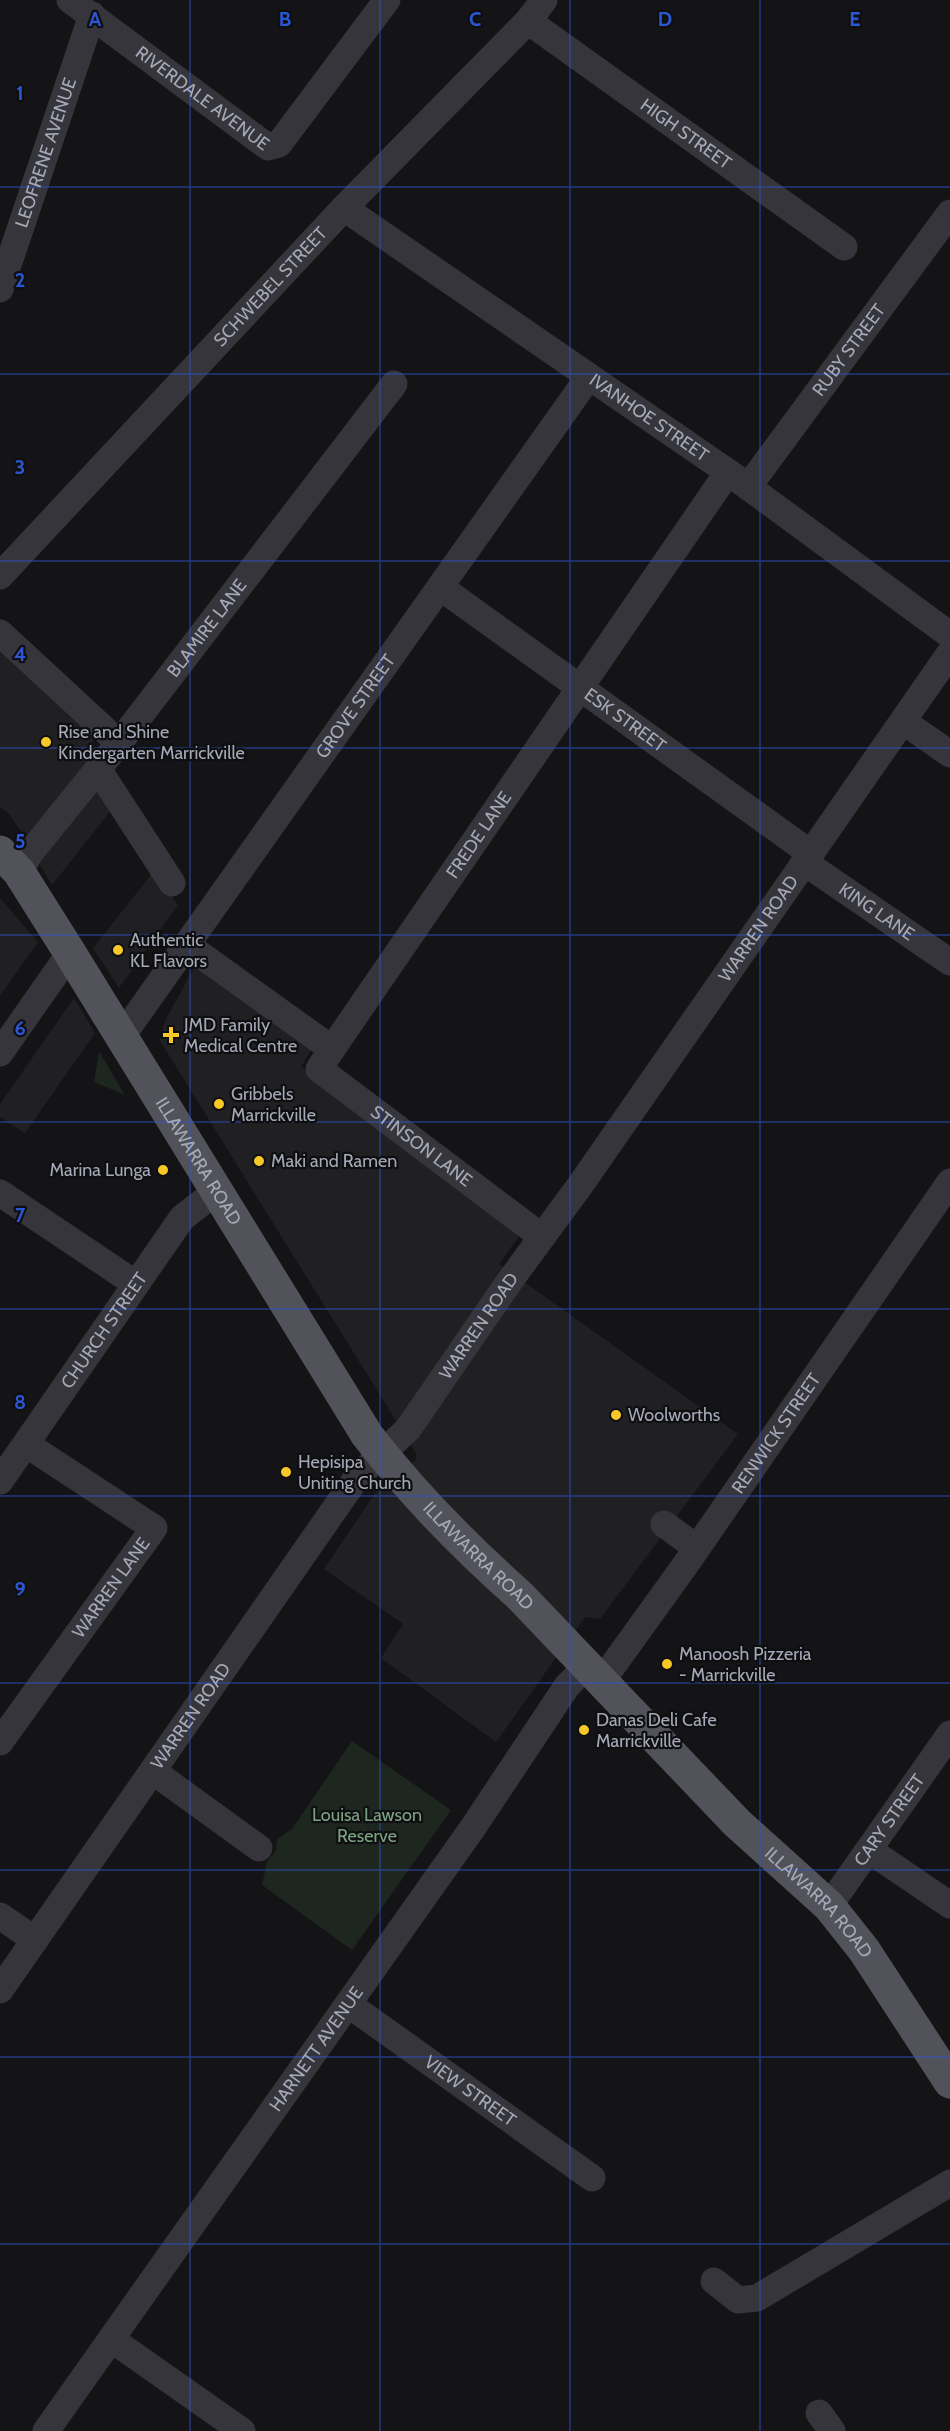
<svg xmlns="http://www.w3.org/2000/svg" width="950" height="2431" font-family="Cabin,sans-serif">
  <rect width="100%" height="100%" fill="#141416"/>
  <path fill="#202023" d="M0,646L91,727L94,756L33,834H23L10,815L0,807Z
    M96,781L113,808L52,885L37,860Z
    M154,871L178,905L119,988L93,948Z
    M0,898L38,942L0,996Z
    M196,964L314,1045L301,1067L524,1229L499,1264L738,1434L600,1619L585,1617L496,1742L381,1658L403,1624L324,1569L378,1489L416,1460V1453L160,1041L165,1021Z
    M74,998L95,1033L25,1133L0,1117V1104Z"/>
  <path fill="#1e2620" d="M99,1051L125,1095L94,1082Z
    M352,1741L451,1810L352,1950L262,1885L267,1862L276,1850L277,1839L292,1829Z"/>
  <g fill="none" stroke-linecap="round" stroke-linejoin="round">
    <g stroke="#35353b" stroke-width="27">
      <path id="s1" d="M70,0L268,147L279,144L387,0"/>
      <path id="s2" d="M528,21L844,247"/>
      <path id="s3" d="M344,208L728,472L950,635"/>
      <path id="s4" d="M0,289L92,15"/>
      <path id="s5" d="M748,487L950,213"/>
      <path id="s6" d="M0,576L344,208L528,21L544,0"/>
      <path id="s7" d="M440,587L810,853"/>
      <path d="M0,633L119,743"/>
      <path d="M904,722L950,754"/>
      <path d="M98,769L172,883"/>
      <path id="s8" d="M804,862L950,962"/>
      <path id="s9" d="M19,872L30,853L119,743L394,384"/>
      <path id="s10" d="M187,945L332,1049L728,472"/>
      <path id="s11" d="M122,1036L588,378"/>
      <path id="s12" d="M332,1049L319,1069L542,1237"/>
      <path d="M0,1053L70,953"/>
      <path d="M0,1193L136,1284"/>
      <path id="s13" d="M0,1481L182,1218L218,1190"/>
      <path d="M664,1524L697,1548"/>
      <path id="s14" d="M601,1682L686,1564L950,1182"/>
      <path id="s15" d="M0,1742L154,1528L26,1444"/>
      <path d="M154,1772L259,1848"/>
      <path d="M869,1850L950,1905"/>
      <path id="s16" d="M829,1906L950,1734"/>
      <path d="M0,1916L35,1940"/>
      <path id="s17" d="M0,1990L357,1477L408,1429L509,1282L581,1184L950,653"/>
      <path id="s18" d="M348,2004L592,2178"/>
      <path d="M714,2281L738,2300L757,2298L950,2183"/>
      <path d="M111,2339L242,2431"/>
      <path d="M819,2413L832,2431"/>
      <path id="s19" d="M46,2431L474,1826L567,1686L586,1667"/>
    </g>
    <path stroke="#51525a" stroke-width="33" id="s20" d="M0,852L19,872L70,953L367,1435C412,1493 465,1547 519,1595L737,1823L829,1906L864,1950L950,2082"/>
  </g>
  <path fill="none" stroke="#2b57d5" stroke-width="1.5" stroke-opacity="0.55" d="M190,0V2431M380,0V2431M570,0V2431M760,0V2431M0,187H950M0,374H950M0,561H950M0,748H950M0,935H950M0,1122H950M0,1309H950M0,1496H950M0,1683H950M0,1870H950M0,2057H950M0,2244H950"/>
  <g fill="#f8c829" stroke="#0f0f11" stroke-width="2">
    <circle cx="46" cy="742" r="6"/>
    <circle cx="118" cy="950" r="6"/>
    <path d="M168 1026h6v6h6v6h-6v6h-6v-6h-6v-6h6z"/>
    <circle cx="219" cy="1104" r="6"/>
    <circle cx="259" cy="1161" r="6"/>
    <circle cx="163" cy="1170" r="6"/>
    <circle cx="616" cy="1415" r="6"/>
    <circle cx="286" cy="1472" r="6"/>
    <circle cx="667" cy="1664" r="6"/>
    <circle cx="584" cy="1730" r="6"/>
  </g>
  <g text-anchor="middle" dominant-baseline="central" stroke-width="4.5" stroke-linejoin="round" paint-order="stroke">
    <g font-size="18" fill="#a5a9b7" stroke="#0f0f11">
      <text stroke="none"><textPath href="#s1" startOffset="165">RIVERDALE AVENUE</textPath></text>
      <text stroke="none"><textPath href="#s2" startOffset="194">HIGH STREET</textPath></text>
      <text stroke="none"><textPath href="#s4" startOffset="144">LEOFRENE AVENUE</textPath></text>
      <text stroke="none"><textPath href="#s6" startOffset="396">SCHWEBEL STREET</textPath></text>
      <text stroke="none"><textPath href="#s5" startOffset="170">RUBY STREET</textPath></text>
      <text stroke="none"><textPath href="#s3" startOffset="370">IVANHOE STREET</textPath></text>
      <text stroke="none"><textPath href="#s9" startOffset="308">BLAMIRE LANE</textPath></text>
      <text stroke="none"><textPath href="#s11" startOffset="404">GROVE STREET</textPath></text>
      <text stroke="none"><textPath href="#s7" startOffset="228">ESK STREET</textPath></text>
      <text stroke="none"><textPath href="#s10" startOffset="438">FREDE LANE</textPath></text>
      <text stroke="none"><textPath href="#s8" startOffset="88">KING LANE</textPath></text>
      <text stroke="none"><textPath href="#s17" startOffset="1306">WARREN ROAD</textPath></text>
      <text stroke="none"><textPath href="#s12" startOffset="152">STINSON LANE</textPath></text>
      <text stroke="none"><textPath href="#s20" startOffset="368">ILLAWARRA ROAD</textPath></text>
      <text stroke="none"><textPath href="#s17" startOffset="820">WARREN ROAD</textPath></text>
      <text stroke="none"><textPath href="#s13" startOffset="183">CHURCH STREET</textPath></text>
      <text stroke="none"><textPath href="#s14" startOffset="304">RENWICK STREET</textPath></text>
      <text stroke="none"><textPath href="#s20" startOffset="854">ILLAWARRA ROAD</textPath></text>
      <text stroke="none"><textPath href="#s15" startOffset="190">WARREN LANE</textPath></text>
      <text stroke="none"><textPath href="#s17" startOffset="334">WARREN ROAD</textPath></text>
      <text stroke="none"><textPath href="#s16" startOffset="105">CARY STREET</textPath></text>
      <text stroke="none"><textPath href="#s20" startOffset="1340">ILLAWARRA ROAD</textPath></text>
      <text stroke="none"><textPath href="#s19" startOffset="468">HARNETT AVENUE</textPath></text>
      <text stroke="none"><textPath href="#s18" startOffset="150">VIEW STREET</textPath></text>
    </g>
    <g font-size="18" fill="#a5a9b7" stroke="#0f0f11" text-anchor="start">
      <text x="58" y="732">Rise and Shine<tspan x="58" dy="21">Kindergarten Marrickville</tspan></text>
      <text x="130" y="940">Authentic<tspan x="130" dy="21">KL Flavors</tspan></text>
      <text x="184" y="1025">JMD Family<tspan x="184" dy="21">Medical Centre</tspan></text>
      <text x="231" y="1094">Gribbels<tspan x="231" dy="21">Marrickville</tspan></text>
      <text x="271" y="1161">Maki and Ramen</text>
      <text x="151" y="1170" text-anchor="end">Marina Lunga</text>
      <text x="628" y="1415">Woolworths</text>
      <text x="298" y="1462">Hepisipa<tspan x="298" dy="21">Uniting Church</tspan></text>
      <text x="679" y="1654">Manoosh Pizzeria<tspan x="679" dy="21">- Marrickville</tspan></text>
      <text x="596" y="1720">Danas Deli Cafe<tspan x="596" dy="21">Marrickville</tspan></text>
    </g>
    <g font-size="18" fill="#7ba282" stroke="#0f0f11">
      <text x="367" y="1815">Louisa Lawson<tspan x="367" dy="21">Reserve</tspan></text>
    </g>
  </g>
  <g font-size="20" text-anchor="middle" font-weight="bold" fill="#2b57d5" stroke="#0f0f11" stroke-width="4.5" stroke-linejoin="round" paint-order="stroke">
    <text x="95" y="26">A</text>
    <text x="285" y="26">B</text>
    <text x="475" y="26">C</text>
    <text x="665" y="26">D</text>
    <text x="855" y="26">E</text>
    <text x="20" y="100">1</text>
    <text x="20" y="287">2</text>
    <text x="20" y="474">3</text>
    <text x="20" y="661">4</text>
    <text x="20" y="848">5</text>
    <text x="20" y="1035">6</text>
    <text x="20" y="1222">7</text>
    <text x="20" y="1409">8</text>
    <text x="20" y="1596">9</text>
  </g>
</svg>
